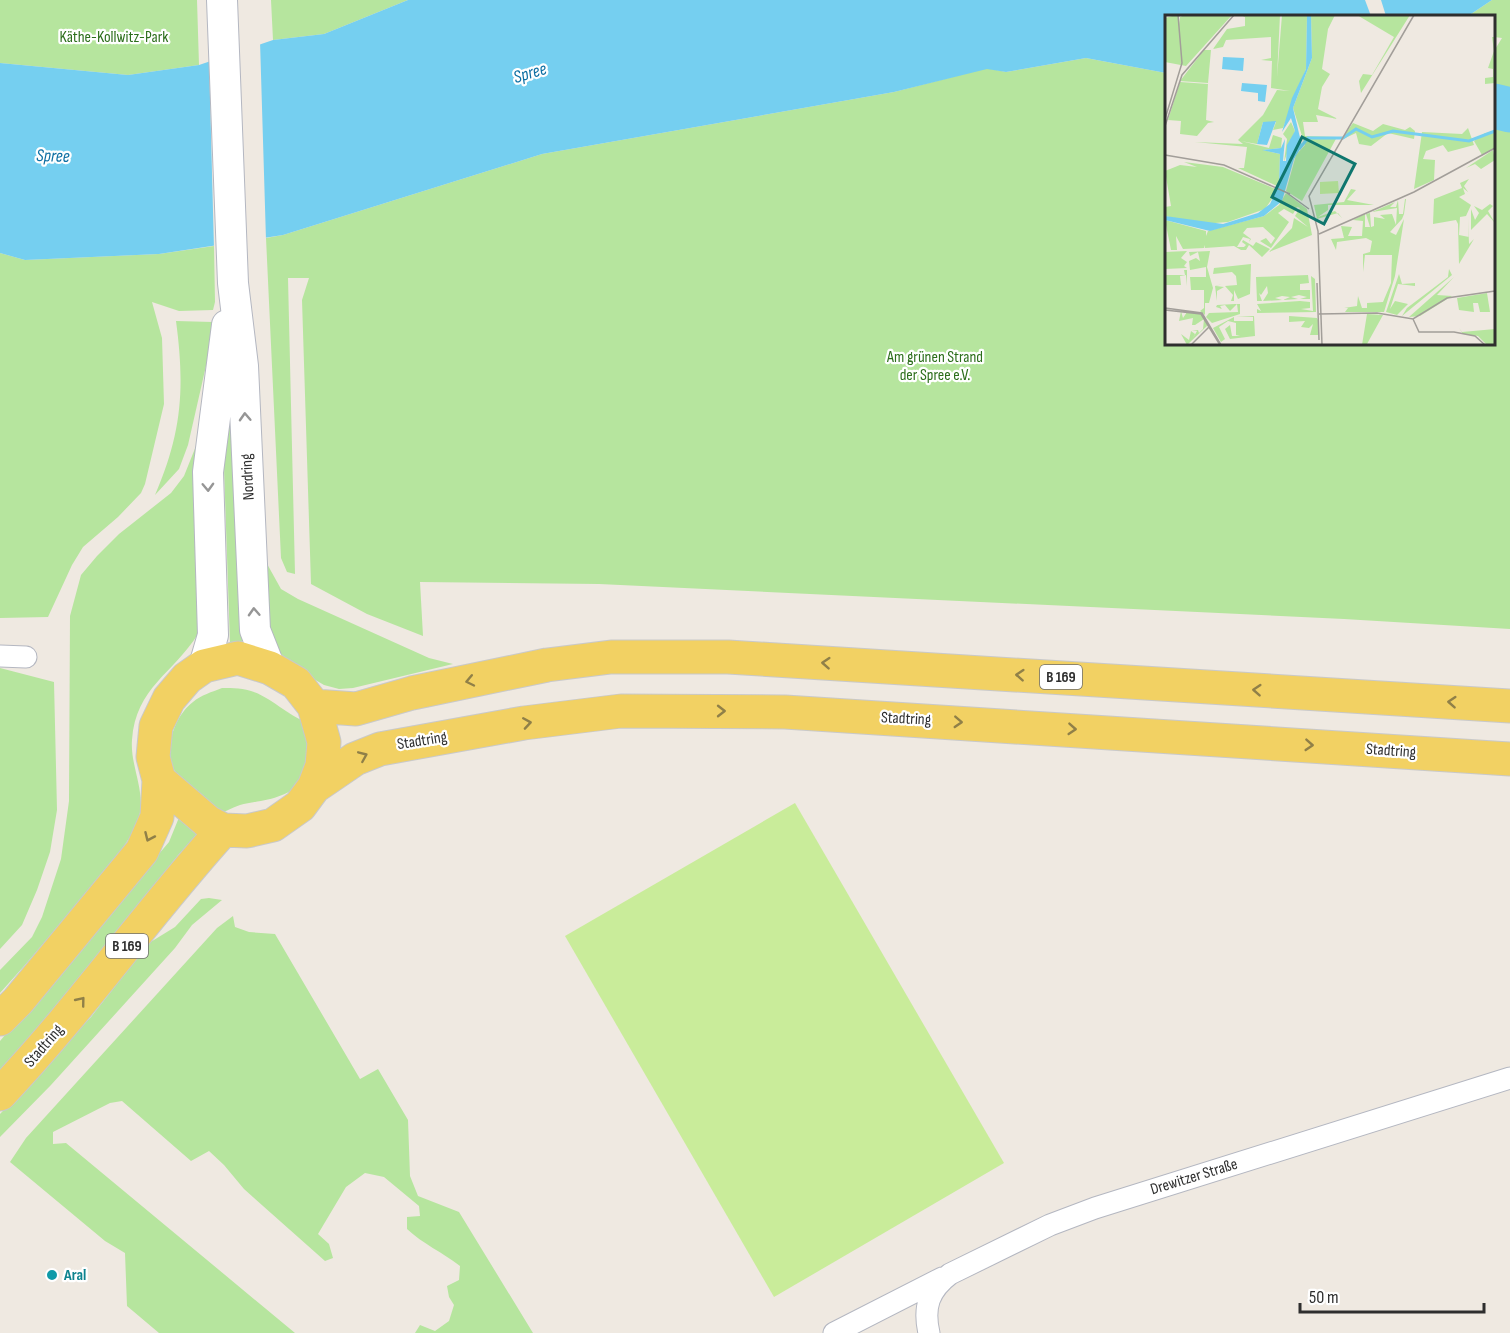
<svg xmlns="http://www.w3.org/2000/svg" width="1510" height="1333" font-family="'Sofia Sans Condensed',sans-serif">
  <rect width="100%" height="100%" fill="#efe9e1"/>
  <path fill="#b6e59e" d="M0,0H197L199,65L128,75L0,63Z
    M271,0H408L324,34L273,40Z
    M1492,0H1510V629L1344,619L599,584L420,582L423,636L367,614L311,584L302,300L309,278H288L295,574L287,572L281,558L266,238L283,235L542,154L894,92L987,68L1006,72L1086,58L1166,73V344H1494V51L1502,38L1494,37V16H1468Z
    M214,246L215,302L213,310L179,311L152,302L162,338L164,404L145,484L141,493L118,517L83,547L72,565L48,617L0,618V253L25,260L159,254Z
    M176,321L213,322L208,357L188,445L179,469L155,495C182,433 185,388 176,321Z
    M229,402H238L246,644L230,643L224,468Z
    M202,431L198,634C173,674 136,687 132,740C130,766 146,791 139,817C131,843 109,864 92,885C62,921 32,958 0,993V970L32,937L42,917L61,859L69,801L70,616L81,575L97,556L119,534L171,493L184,476Z
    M266,562L281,589L298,599L429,658L453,664L353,688L339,689L324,685L307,675L280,654L270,641Z
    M0,668L54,682L57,810L50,852L37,890L22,925L0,949Z
    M222,688C233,688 244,688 254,692C275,700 290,718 312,724L314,728C311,740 308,769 303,778C290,800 260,800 240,805C232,808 225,811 218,815C206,804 184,786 176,773C162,752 174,716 193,702C201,695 212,692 222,688Z
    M180,815L201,830L179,854L44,1022L0,1070V1041L169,842Z
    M209,898L222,900L192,925L175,948L51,1085L0,1137V1114L91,1017L149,943L175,927L201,899Z
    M233,916L235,927L249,932L275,934L360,1079L378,1069L408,1120L410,1176L418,1196L459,1212L533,1333H415L420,1325L435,1331L449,1321L454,1305L449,1297L447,1286L459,1280L460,1266C442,1252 423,1244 407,1229V1217L420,1216L419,1206L384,1177L365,1173L346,1187L318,1234L329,1244L333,1258L325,1261L244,1189L224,1165L209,1151L191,1161L122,1101L110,1103L53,1132V1144L66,1143L295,1333H159L127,1306L125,1253L105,1241L10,1162L26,1138L217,928Z"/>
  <path fill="#c9ec9a" d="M795,803L1004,1163L774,1297L565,936Z"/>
  <path fill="#75cff0" d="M408,0H1492L1468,16H1166V73L1086,58L1006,72L987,69L894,92L542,154L283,235L159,254L25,260L0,253V63L128,75L199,65L273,40L324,34Z"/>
  <path fill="#efe9e1" d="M1365,0H1381L1386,16H1371Z
    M260,41L266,240L214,249L209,59Z"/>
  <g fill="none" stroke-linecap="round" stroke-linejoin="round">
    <path stroke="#75cff0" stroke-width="45" d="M1494,106L1510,110"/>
    <g stroke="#b4b7c1" stroke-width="23">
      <path id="street" d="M0,656L26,657
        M834,1333L942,1278
        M929,1333C923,1307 929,1290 950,1274L1050,1225L1095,1208L1510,1078"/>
    </g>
    <g stroke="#b4b7c1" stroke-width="32">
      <path id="secondary" d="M222,0L233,283L243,366L255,630L270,668
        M204,666L213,635L208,472L227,325"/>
    </g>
    <g stroke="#c9c9c9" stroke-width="35">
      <path id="primary" d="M314,706L356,709L412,693L547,665L611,657H728L1510,706
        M314,787L355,759L380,749L524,723L621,711L785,712L1510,759
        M0,1019L18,1001L142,851L157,817L159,780L153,757L156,726L169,699L187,678L204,666L238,658L270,668L296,683L314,706L324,742L322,766L314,787L300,806L273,825L247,831L223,830L208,822L159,780
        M0,1094C80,1010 146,915 223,830"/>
    </g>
    <use href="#street" stroke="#fff" stroke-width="21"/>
    <use href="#secondary" stroke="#fff" stroke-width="30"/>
    <use href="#primary" stroke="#f2d163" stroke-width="33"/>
  </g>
  <defs><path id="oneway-chevron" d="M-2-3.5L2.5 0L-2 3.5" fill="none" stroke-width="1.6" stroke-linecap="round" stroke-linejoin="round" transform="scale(1.5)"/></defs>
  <g stroke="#969696">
    <use href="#oneway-chevron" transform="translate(245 417) rotate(-93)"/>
    <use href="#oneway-chevron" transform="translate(208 487) rotate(88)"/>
    <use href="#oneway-chevron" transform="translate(254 612) rotate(-93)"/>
  </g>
  <g stroke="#908048">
    <use href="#oneway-chevron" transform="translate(826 663) rotate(-176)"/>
    <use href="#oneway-chevron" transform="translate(1020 675) rotate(-176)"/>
    <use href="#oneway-chevron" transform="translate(470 681) rotate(168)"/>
    <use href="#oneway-chevron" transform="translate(1257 690) rotate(-176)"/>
    <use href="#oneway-chevron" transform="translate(1452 702) rotate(-176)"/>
    <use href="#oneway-chevron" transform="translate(721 711)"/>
    <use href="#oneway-chevron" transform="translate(958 722) rotate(3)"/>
    <use href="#oneway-chevron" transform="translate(527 723) rotate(-9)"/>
    <use href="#oneway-chevron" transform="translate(1072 729) rotate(4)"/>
    <use href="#oneway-chevron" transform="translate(1309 745) rotate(4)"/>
    <use href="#oneway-chevron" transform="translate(363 756) rotate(-23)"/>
    <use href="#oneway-chevron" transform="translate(149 837) rotate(114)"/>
    <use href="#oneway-chevron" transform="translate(81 1001) rotate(-51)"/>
  </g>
  <circle fill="#0f9aa8" stroke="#fff" stroke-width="2" cx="52" cy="1275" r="6"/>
  <g text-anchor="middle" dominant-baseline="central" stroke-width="4.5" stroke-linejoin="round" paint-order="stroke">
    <g fill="#fff" stroke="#6d6d6d" stroke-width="1.5">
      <rect x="1040" y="665" width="42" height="24" rx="4.5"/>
      <rect x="106" y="934" width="42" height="24" rx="4.5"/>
    </g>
    <g font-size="15" font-weight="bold" fill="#2e2e2e">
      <text x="1061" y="677">B 169</text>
      <text x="127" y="946">B 169</text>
    </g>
    <g font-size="16" fill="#2c6e1b" stroke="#fff">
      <text x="114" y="37">Käthe-Kollwitz-Park</text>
      <text x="935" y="357">Am grünen Strand<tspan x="935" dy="18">der Spree e.V.</tspan></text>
    </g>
    <g font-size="16" fill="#2e2e2e" stroke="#fff">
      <text transform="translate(248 477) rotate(-93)">Nordring</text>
      <text transform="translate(906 719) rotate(3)">Stadtring</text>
      <text transform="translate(422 741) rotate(-9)">Stadtring</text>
      <text transform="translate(1391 751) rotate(4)">Stadtring</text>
      <text transform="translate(44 1046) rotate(-49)">Stadtring</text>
      <text transform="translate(1194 1177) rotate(-17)">Drewitzer Straße</text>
    </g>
    <g font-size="16" font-weight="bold" fill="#0d838f" stroke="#fff" text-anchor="start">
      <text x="64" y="1275">Aral</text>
    </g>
    <g font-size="18" font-style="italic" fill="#0d6fa3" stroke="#fff">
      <text transform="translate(530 73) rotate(-17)">Spree</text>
      <text transform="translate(53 156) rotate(2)">Spree</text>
    </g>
  </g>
  <g transform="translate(1165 15)">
    <rect width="330" height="330" fill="#efe9e1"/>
    <path d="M11,0H16L14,2L15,9V2L20,0H67L21,51L0,47V3ZM75,0H115L112,62L117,0H142L141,54L118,113L108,115L111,107H98L92,129L102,131L76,126L104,133L108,120L117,123L116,133L98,135L115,139L114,172L73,153H79L82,132L30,127L78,129L73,125L98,100L112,75L125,76L106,73L107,46L96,45L106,43V22L61,25L58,32L48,34L62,14L80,11V2ZM146,0H170L163,14L157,54L165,59L157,72L153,94L173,104L151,100L153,107H138L140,121L172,122L137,186L121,176L131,140L140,130L128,93L147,43ZM192,0H245L196,78L194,66L198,59L207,60L229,22ZM327,22H330V68L320,69V63L328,62V54L323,53L329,36ZM39,35H46L43,68L15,66ZM15,67L43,69L41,105L49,107L43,108L32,121L15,119L16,106L3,105ZM126,107L130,116L119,147L122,124L118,119ZM188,108L208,116L218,109L240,115L245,112L250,116L249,124L223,118L206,131L194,129L191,118L176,125ZM303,113L309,130L283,137L278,130L261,136L258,144L270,145L269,165L249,174L257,117L297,119ZM330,117V133L317,140L309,126L320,118ZM328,135L330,145L316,154L310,149L301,153ZM19,147L58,152L113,175L100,194L63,207L37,209L0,201V192L6,191L0,156L15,150L32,152ZM304,164L299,171L303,177L298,173L300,179L294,182L306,190L301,201L295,202L294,220L304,222L303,203L304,229L309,224L294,249L293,209L291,205L268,209L269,184L297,173L295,168ZM186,174L191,175L182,185L209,190H163V195L153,202L170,196L177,203L173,198L152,204L149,190L179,187ZM121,178L142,194L147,220L104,237L127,213L129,203L143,212L130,201L135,193L132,192L128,199L119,194L113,198L124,207L106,233L95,226L101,223L106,229L110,223L98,212L82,213L78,218L86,224L84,227L85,224L78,222L72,232H79L81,230L77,227L78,225L88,231L91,227L105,234L97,242L84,230L81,235H76L69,231L40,233L39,230V233L18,234L11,221L12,235H6L0,205L41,216V221L43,216L99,201L114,190ZM240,184H241L239,199L237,204L225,217L231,220L239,204L230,261L219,297H180L183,293H179L192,291L193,281L197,293H202V288L218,287L226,268L227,240H200L198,257V239L205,237L207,226L201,223L172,227L171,235L166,224L179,223L176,211L187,212L183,221H197L198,206L188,205L200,199V212H205L201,199L205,198L206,212L209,211V202L220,204L215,200L227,199L231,210L232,193L207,197L230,187L225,192H231L233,185L234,199H238ZM325,189L328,191L323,196L330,208L322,199L306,215V194L310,205L314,198L309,191L317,195ZM22,236L16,243L22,247L19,251L22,253L0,254V237ZM45,236L42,252L48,273L44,288H40V300L35,296L39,293V275H26L25,262H41V252L25,255L24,246L31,243L35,246L33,237L25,241L24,237ZM86,249L85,279L73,284L69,275V286H52L50,271L57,269L51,271L59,272L52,276V286H66L68,280L60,271L72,270L71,261L67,257L48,259L49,253ZM284,254L287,260L237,301L242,293L283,262ZM19,255H22V271L21,260L15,261L16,270H0V260H20ZM234,259L237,269L250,268V271L233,269L225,294L230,286L243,289L232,300L221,297ZM143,260L144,268L135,269V275H145V284H135L142,282L134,280L126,282L133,284L118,285L125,282L117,281L110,283L117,285L98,286L103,278L102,271L96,280L94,278L97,286H92L91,262ZM146,261L150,264L151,297L92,298V294L96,296L92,289L135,286L145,287V293L136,294L148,296ZM289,262L272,280L287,281L255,301L244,302ZM322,278L325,297H315L313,288H308L309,297L294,295L292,283ZM70,289H75V299L47,308L41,302L44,298L73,297L72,289L65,296L60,290L55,291L57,294L51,292L52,290ZM16,296L18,303L22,297L36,299L42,308V311L22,330L16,319L24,325L26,316L30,319L28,323L32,316H27L33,315L34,318L38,314L39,304L30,310H27L28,303L14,306ZM202,299L218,300L202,329L197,330ZM89,301L90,321L65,324L60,314L65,310L67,321H75L71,320V308L63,306L54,312L60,324L56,327L48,313L69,302V306H88V302H71ZM124,301L152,303L153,305V330V320H145L148,309L144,313L136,312L140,306L124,307ZM294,313L297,317L330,314V330H322L313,321L298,319Z" fill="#b6e59e"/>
    <path d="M173,166L174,178L155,179V167Z" fill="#c9ec9a"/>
    <path d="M142,0H146L147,43L128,93L137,131L129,144L117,186L99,201L45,216L0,205V201L58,209L93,198L105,189L114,170L115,139L97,135L116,133L120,124L118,146H121L122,130L130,116L126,103L117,117L127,83L141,54ZM58,42L79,43L78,56L57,54ZM77,68L102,70L100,87L93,86V78L76,76ZM111,106L102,130L92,129L98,107Z" fill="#75cff0"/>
    <path fill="none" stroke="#75cff0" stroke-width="3" d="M134,134L143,123H178L191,114L207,122L228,116L304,126L330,116"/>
    <path fill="none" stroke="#a29e99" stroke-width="1.5" d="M0,104L17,48L13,0M0,111L17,60L69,0M0,140L59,150L125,179M122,178L144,194M154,219L249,177L330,133M152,268L154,325M0,293L37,298L56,330M0,295L36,299L55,330M154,299L212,298L248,304L282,283L330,276M248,304L254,317H289L310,321L320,330M26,330L45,311M157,330L153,216L144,181L249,0"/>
    <path fill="#0f766e" fill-opacity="0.15" stroke="#0f766e" stroke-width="3" d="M137,122L190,149L159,209L107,182Z"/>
    <rect width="330" height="330" fill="none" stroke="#2e2e2e" stroke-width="3"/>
  </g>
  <path d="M1300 1303v9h184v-9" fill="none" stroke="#2e2e2e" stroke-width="3"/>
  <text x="1309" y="1303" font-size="18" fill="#2e2e2e" stroke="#ffffff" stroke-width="4.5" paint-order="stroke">50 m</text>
</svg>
